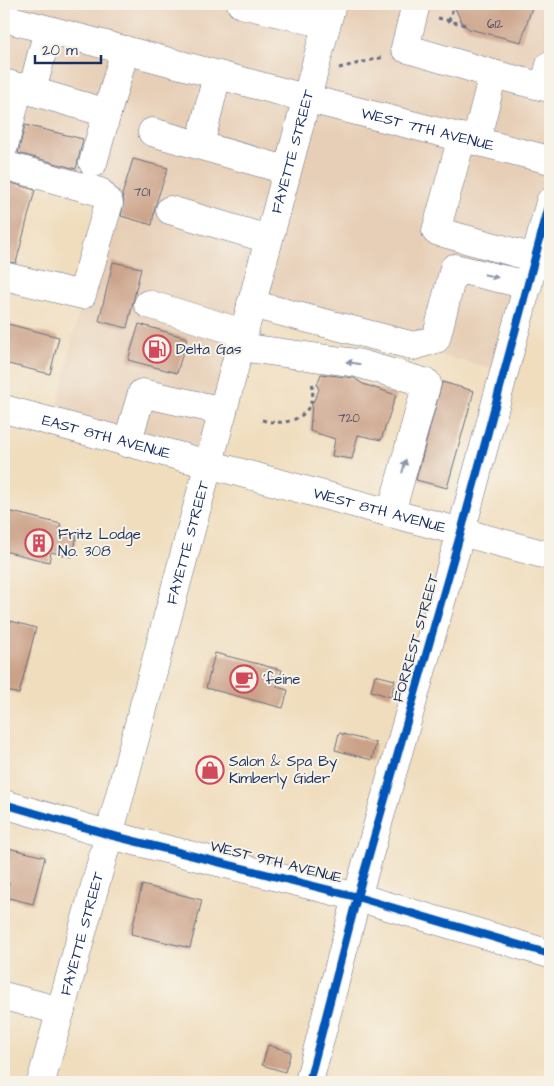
<svg xmlns="http://www.w3.org/2000/svg" width="554" height="1086" font-family="'Architects Daughter',sans-serif">
  <rect width="100%" height="100%" fill="#f7f3e8"/>
  <filter id="ink" filterUnits="userSpaceOnUse"><feTurbulence type="fractalNoise" baseFrequency=".02" numOctaves="2"/><feDisplacementMap in="SourceGraphic" scale="10" xChannelSelector="R" yChannelSelector="G"/><feConvolveMatrix kernelMatrix="1 2 1 2 8 2 1 2 1" color-interpolation-filters="sRGB"/></filter>
  <filter id="wash" filterUnits="userSpaceOnUse"><feTurbulence type="fractalNoise" baseFrequency=".0096" numOctaves="4" result="noise"/><feDisplacementMap in="SourceGraphic" scale="20" xChannelSelector="R" yChannelSelector="G"/><feGaussianBlur stdDeviation="1.12" result="paint"/><feColorMatrix in="noise" values="0 0 0 0 0 0 0 0 0 0 0 0 0 0 0 0 0 1.4 0 .05"/><feComposite in="paint" operator="in"/></filter>
  <g filter="url(#wash)">
    <rect width="100%" height="100%" fill="#f0ddbd"/>
    <path fill="#e7cfb7" d="M4,4H550V202L504,372L251,304L209,465L54,423L82,295L109,203L4,162Z"/>
    <g id="blocks">
      <path fill="#cba188" d="M453,4H533L521,42L469,29L462,23Z
        M25,125L83,139L76,169L18,153Z
        M133,159L168,168L155,206L152,225L121,216L124,200L122,195Z
        M4,181L35,190L16,263L4,261Z
        M113,262L141,268L127,328L99,321Z
        M4,323L59,337L50,374L4,363Z
        M139,324L187,338L177,373L128,360Z
        M321,374L354,378L363,384L396,395L381,440L358,435L352,459L332,456L335,439L310,431L312,404L319,390L317,385Z
        M442,382L474,391L447,488L416,480Z
        M4,510L61,524L59,530L77,535L72,557L51,552L49,562L4,551Z
        M4,619L36,628L19,694L4,690Z
        M215,653L282,670L277,687L288,690L283,708L206,688Z
        M375,675L395,680L391,697L371,691Z
        M339,733L376,743L372,760L335,750Z
        M4,847L45,857L33,904L5,897L9,883L4,882Z
        M142,885L202,900L190,948L131,934Z
        M268,1045L291,1052L285,1072L262,1065Z"/>
    </g>
  </g>
  <g filter="url(#ink)">
    <use href="#blocks" fill-opacity="0" stroke="#666c7f" stroke-width="1"/>
    <g fill="none" stroke-linecap="round" stroke-linejoin="round">
      <g stroke="#666c7f" stroke-width="29">
        <g id="minor">
          <path d="M241,4L326,24"/>
          <path d="M416,4L405,48L493,74"/>
          <path id="s1" d="M4,18L305,98L550,160"/>
          <path d="M4,83L107,113L93,163"/>
          <path d="M32,91L48,30"/>
          <path d="M107,113L125,50"/>
          <path d="M152,132L286,170"/>
          <path d="M462,137L436,231L535,258"/>
          <path d="M476,141L493,74L544,87L550,65"/>
          <path d="M200,145L217,75"/>
          <path d="M4,146L19,87"/>
          <path d="M4,165L100,192L109,203L82,295L4,276"/>
          <path d="M170,210L268,239"/>
          <path d="M148,304L243,333"/>
          <path d="M251,304L414,346L436,339L454,268L528,285"/>
          <path d="M240,347L357,363L427,383L391,513"/>
          <path id="s2" d="M4,409L550,556"/>
          <path d="M127,443L142,393L223,411"/>
          <path d="M4,804L110,835L357,897L550,954"/>
          <path d="M4,996L61,1011"/>
          <path d="M309,1082L357,897L461,532L550,202"/>
        </g>
      </g>
      <g stroke="#666c7f" stroke-width="29">
        <g id="major">
          <path id="s3" d="M41,1082L118,802L332,4"/>
        </g>
      </g>
      <path stroke="#666c7f" stroke-width="3" stroke-dasharray="4 4" stroke-linecap="butt" d="M438,18L465,25
        M449,21L454,4
        M339,68L384,57
        M262,420C291,428 318,415 312,381"/>
      <use href="#minor" stroke="#fff" stroke-width="28"/>
      <use href="#major" stroke="#fff" stroke-width="28"/>
      <g stroke="#f7f3e8" stroke-width="11">
        <path id="cycleway" d="M4,804L110,835L357,897L550,954
          M309,1082L357,897L461,532L550,202"/>
      </g>
      <use href="#cycleway" stroke="#0057b8" stroke-width="8"/>
    </g>
    <defs><path id="oneway-solid" d="M-6-.8H1V-3.2L6.5 0L1 3.2V.8H-6Z" transform="scale(1.25)"/></defs>
    <g fill="#8d97ae">
      <use href="#oneway-solid" transform="translate(491 276) rotate(13)"/>
      <use href="#oneway-solid" transform="translate(353 363) rotate(-170)"/>
      <use href="#oneway-solid" transform="translate(404 466) rotate(-75)"/>
    </g>
  </g>
  <defs>
    <g id="fuel-ring" transform="scale(1.4375)"><circle r="9.5" fill="#f7f3e8" stroke="#d1495b" stroke-width="1.5"/><path d="M-5.5-6h7V0h2V4h1.3V-2.5L3-4.5l.8-.8L6-3V5H2.5V1h-1V6h-7ZM-4.2-4.7v3.2H.2V-4.7Z" fill="#d1495b"/></g>
    <g id="building-ring" transform="scale(1.4375)"><circle r="9.5" fill="#f7f3e8" stroke="#d1495b" stroke-width="1.5"/><path d="M-4-6H4V6H1V3H-1V6H-4ZM-2.5-4.3h1.7v1.8h-1.7ZM.8-4.3h1.7v1.8H.8ZM-2.5-1h1.7V.8h-1.7ZM.8-1h1.7V.8H.8Z" fill="#d1495b"/></g>
    <g id="cafe-ring" transform="scale(1.4375)"><circle r="9.5" fill="#f7f3e8" stroke="#d1495b" stroke-width="1.5"/><path d="M-5.5-4.5H6V0H3Q3 3.5 0 3.5H-2.5Q-5.5 3.5-5.5 0ZM3-3.2v2h1.7v-2ZM-6 4.5H4V6H-6Z" fill="#d1495b"/></g>
    <g id="shop-ring" transform="scale(1.4375)"><circle r="9.5" fill="#f7f3e8" stroke="#d1495b" stroke-width="1.5"/><path d="M-5-2.5h2.3a2.7 3.5 0 0 1 5.4 0H5L5.5 6h-11ZM-1.5-2.5h3a1.5 2.3 0 0 0-3 0Z" fill="#d1495b"/></g>
  </defs>
  <g fill-rule="evenodd">
    <use href="#fuel-ring" x="157" y="349"/>
    <use href="#building-ring" x="39" y="543"/>
    <use href="#cafe-ring" x="244" y="679"/>
    <use href="#shop-ring" x="210" y="770"/>
  </g>
  <g text-anchor="middle" dominant-baseline="central" stroke-width="4" stroke-linejoin="round" paint-order="stroke">
    <g font-size="12" fill="#474c68">
      <text x="495" y="24">612</text>
      <text x="142" y="192">701</text>
      <text x="349" y="418">720</text>
    </g>
    <g font-size="15" fill="#1b2f5e" stroke="#f7f3e8">
      <text stroke="none"><textPath href="#s1" startOffset="438">WEST 7TH AVENUE</textPath></text>
      <text stroke="none"><textPath href="#s3" startOffset="964">FAYETTE STREET</textPath></text>
      <text stroke="none"><textPath href="#s2" startOffset="106">EAST 8TH AVENUE</textPath></text>
      <text stroke="none"><textPath href="#s2" startOffset="389">WEST 8TH AVENUE</textPath></text>
      <text stroke="none"><textPath href="#s3" startOffset="559">FAYETTE STREET</textPath></text>
      <text transform="translate(416 638) rotate(-74)">FORREST STREET</text>
      <text transform="translate(276 862) rotate(14)">WEST 9TH AVENUE</text>
      <text stroke="none"><textPath href="#s3" startOffset="154">FAYETTE STREET</textPath></text>
    </g>
    <g font-size="15" fill="#1b2f5e" stroke="#f7f3e8" text-anchor="start">
      <text x="176" y="349">Delta Gas</text>
      <text x="58" y="534">Fritz Lodge<tspan x="58" dy="17">No. 308</tspan></text>
      <text x="263" y="679">'feine</text>
      <text x="229" y="761">Salon &amp; Spa By<tspan x="229" dy="17">Kimberly Gider</tspan></text>
    </g>
  </g>
  <rect width="554" height="1086" fill="none" stroke="#f7f3e8" stroke-width="20"/>
  <path d="M35 55v8h66v-8" fill="none" stroke="#1b2f5e" stroke-width="2.5"/>
  <text x="42" y="55" font-size="15" fill="#1b2f5e" stroke="#f7f3e8" stroke-width="4" paint-order="stroke">20 m</text>
</svg>
